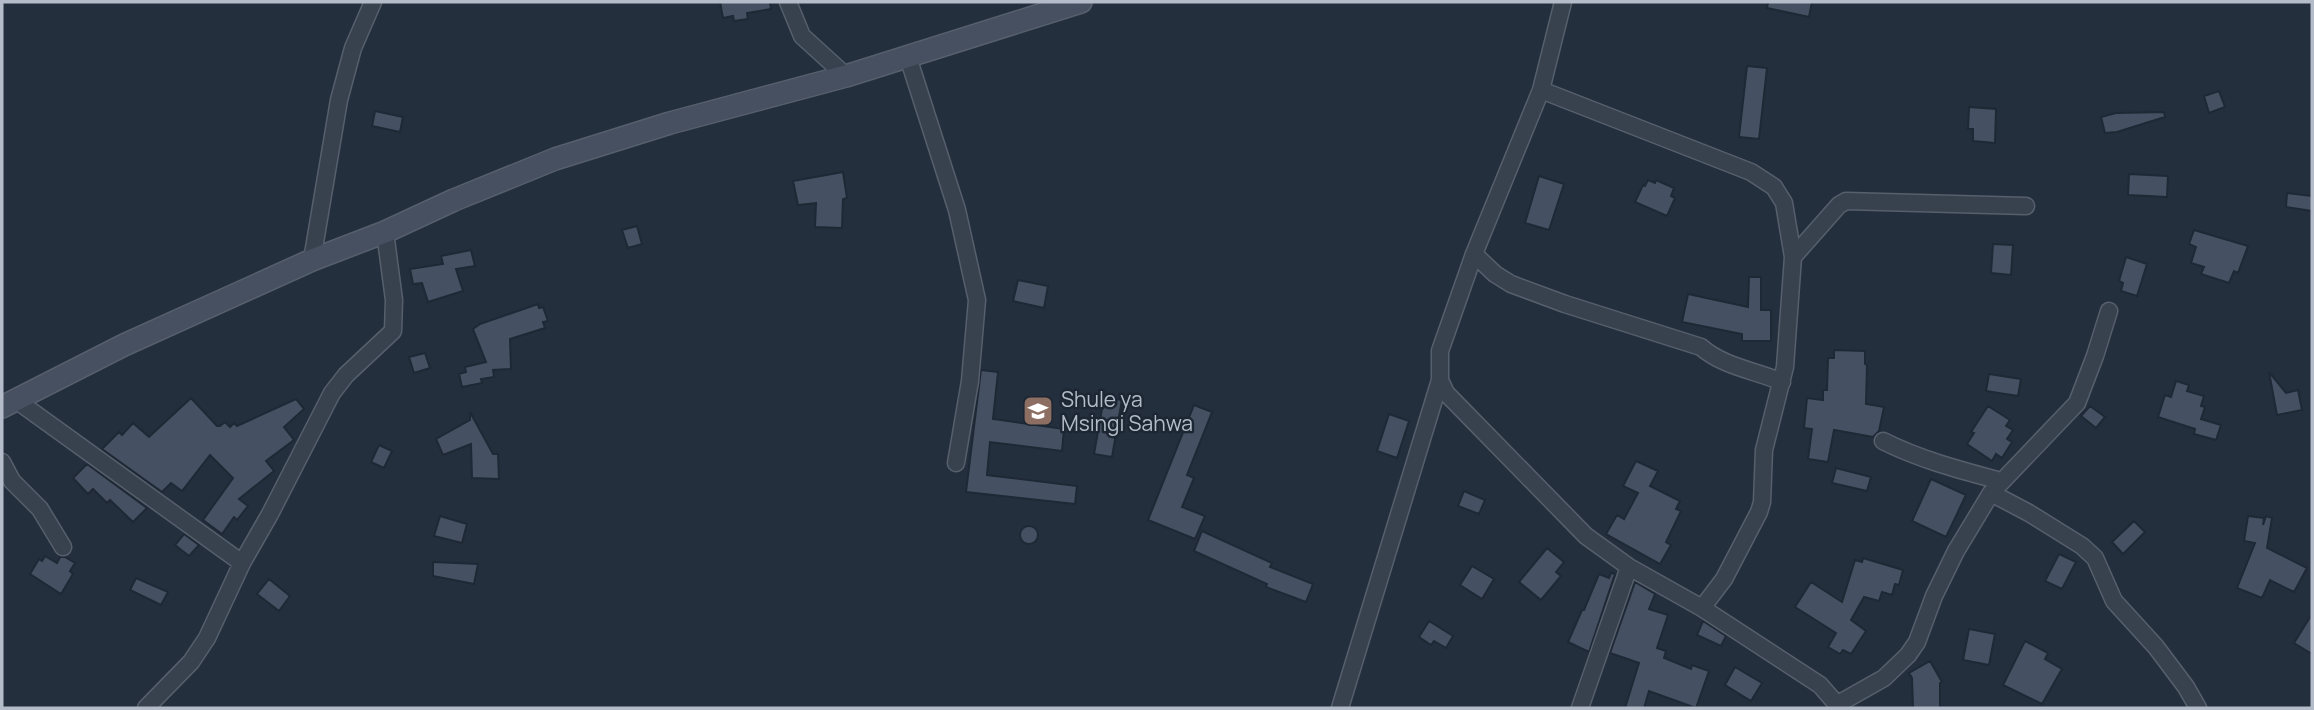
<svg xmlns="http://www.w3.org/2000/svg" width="2314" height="710" font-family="Manrope,sans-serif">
  <rect width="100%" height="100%" fill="#242f3e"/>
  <path fill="#455162" stroke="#1f2835" stroke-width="2" d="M720,2H770L771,9L747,13L748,19L734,21L733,16L723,18Z
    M1768,2H1812L1809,17L1767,8Z
    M1747,66L1767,68L1759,139L1739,137Z
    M2219,91L2225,107L2209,113L2204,96Z
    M1969,107L1996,109L1995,143L1973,141V129H1968Z
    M375,111L403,117L400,132L372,126Z
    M2164,112L2165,117L2117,132L2105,133L2101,117L2116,113Z
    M843,172L847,198L843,199L842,228L815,227L816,203L798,205L793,181Z
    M2129,174L2168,176L2167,197L2128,195Z
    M1539,176L1564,184L1549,230L1525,223Z
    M1648,180L1655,183L1656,180L1674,188L1671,196L1675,198L1667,216L1635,202L1643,185L1645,186Z
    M2287,193L2312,196V211L2286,207Z
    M637,226L642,244L628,248L622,230Z
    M2194,230L2248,246L2238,273L2234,271L2229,283L2201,274L2204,267L2191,263L2196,247L2189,244Z
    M1993,244L2013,245L2011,275L1991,273Z
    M471,250L475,266L456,269L463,291L428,302L422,283L413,284L410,269L443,264L441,256Z
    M2126,257L2147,264L2137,296L2121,291L2123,283L2119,281Z
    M1749,277H1761V310H1771V341H1742V334L1682,322L1688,294L1748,307Z
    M1018,280L1048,286L1044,308L1013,301Z
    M538,304L539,308L543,307L548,321L543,322L545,328L510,339L511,369L493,370L494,377L481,379L482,383L462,387L459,374L466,372L465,367L486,362L473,329L480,324Z
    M1834,350L1865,351V364L1867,365L1866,404L1884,407L1879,431L1873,437L1834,430L1828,462L1808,459L1812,429L1804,428L1807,398L1823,400V390H1827L1828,358H1834Z
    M425,353L430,368L414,373L409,357Z
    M981,370L998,372L993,419L1064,429L1062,451L990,442L987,475L1077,486L1075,504L966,492Z
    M2269,372L2286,393L2298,390L2302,410L2277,415Z
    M1989,374L2021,379L2018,396L1986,391Z
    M2176,381L2189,385L2187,391L2204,396L2201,406L2205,407L2201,419L2221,425L2216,440L2194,434L2195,429L2158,417L2165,395L2171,397Z
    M1104,397L1122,400L1112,457L1094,454Z
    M191,398L217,426H220L225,422L230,427L234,423L237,426L296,399L304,409L284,427L294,440L266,461L274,471L239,499L248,506L237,520L234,517L222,534L203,520L233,478L210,455L182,491L171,483L162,492L102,449L119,432L122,435L133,423L149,437Z
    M1194,405L1212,412L1187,475L1194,478L1182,507L1205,516L1195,539L1148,520Z
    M1988,406L2010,420L2006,426L2013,430L2007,439L2012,442L2002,458L1996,454L1992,461L1967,444L1974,433L1971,432Z
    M2090,406L2105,417L2096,428L2081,416Z
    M470,412L493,454H498L499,479L472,478L471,444L443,455L436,439L470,420Z
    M1389,414L1409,421L1397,458L1377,451Z
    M379,445L392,451L384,468L371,462Z
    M1636,461L1658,471L1650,486L1680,501L1676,509L1681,511L1666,542L1671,545L1660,564L1606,534L1617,515L1624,519L1638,493L1623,486Z
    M87,464L147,508L133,522L110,500L107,503L93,489L88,494L73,478Z
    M1836,468L1871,477L1867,491L1832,483Z
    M1931,479L1966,495L1946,537L1912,521Z
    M1464,491L1485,500L1479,514L1458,506Z
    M440,516L467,524L462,543L434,536Z
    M2248,516L2264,518L2263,525L2266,516L2272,518L2267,548L2307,568L2294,592L2270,580L2262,598L2237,588L2255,543L2244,541Z
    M2134,521L2145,532L2123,554L2112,542Z
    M1020 535a9 9 0 1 1 18 0a9 9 0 1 1-18 0Z
    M1202,531L1272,563L1270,567L1313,584L1306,602L1266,587L1267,584L1194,551Z
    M184,534L199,545L189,556L175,545Z
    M1547,548L1564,562L1556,572L1561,576L1541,600L1519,582Z
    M2059,554L2076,562L2062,589L2045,581Z
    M45,556L57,563L60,557H65L75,563L70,571L73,574L61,594L30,574L39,559L42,561Z
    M1863,558L1903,570L1899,585L1895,584L1892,595L1882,592L1879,601L1864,597L1851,620L1866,631L1851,654L1843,650L1840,654L1828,647L1836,633L1795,607L1811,582L1842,602L1855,560L1862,562Z
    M433,562L478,564L474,584L433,576Z
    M1472,566L1494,579L1482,599L1460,585Z
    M1611,573L1615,574L1589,652L1568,642L1582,610H1584L1599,574L1609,578Z
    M136,578L168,592L161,605L130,590Z
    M269,579L290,596L279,611L257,594Z
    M1635,582L1655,594L1649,609L1668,615L1657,648L1666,651L1664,658L1691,669L1692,665L1709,671L1696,708L1649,691L1644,708H1625L1639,663L1610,653Z
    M2312,614V654L2294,643Z
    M1429,621L1453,636L1446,648L1434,641L1431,645L1419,637Z
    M1703,621L1726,636L1721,646L1697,635Z
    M1969,629L1995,634L1989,665L1963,660Z
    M2025,641L2048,653L2045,659L2062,669L2042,704L2003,685Z
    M1930,661L1942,682L1940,683V708H1913L1912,678L1909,673Z
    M1735,667L1762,683L1751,701L1725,685Z"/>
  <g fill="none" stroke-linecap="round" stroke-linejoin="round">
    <g stroke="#565f6c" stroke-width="19">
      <path id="street" d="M788,2L802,36L846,76
        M1563,2L1541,90L1474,254L1440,351V380L1446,393L1586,536L1629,567L1702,608L1820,685L1840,708
        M908,57L957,210L977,300L970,381L956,463
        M1541,90L1751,172L1774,187L1784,203L1793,257L1785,367L1764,450L1762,502L1759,512L1724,579L1702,608
        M1474,254L1495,274L1511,284L1565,304L1701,347C1724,367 1754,370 1782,382
        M1793,257L1839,205L1846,201L2026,206
        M312,260L339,100L353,48L373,2
        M16,400L242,563
        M1883,441C1921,460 1960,470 2001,481
        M2,462L12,481L40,509L63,547
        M1991,493L2029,513L2082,546L2095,558L2114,601L2156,647L2186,687L2198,708
        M1838,704L1884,678L1908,655L1917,642L1934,596L1956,551L1991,493L2077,403L2095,356L2109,311
        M146,708L191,662L207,638L242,563L270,514L332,393L346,375L393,331L394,300L385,232
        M1340,708L1440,380
        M1580,708L1629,567"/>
    </g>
    <g stroke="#565f6c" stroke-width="24">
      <path id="secondary" d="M2,407L124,345L312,260L385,232L454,200L555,159L670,123L846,76L1081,2"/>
    </g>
    <use href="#street" stroke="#38414e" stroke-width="16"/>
    <use href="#secondary" stroke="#465061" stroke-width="21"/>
  </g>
  <defs>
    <g id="school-square" transform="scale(1.575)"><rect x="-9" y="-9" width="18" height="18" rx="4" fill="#8d6e63" stroke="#1d2633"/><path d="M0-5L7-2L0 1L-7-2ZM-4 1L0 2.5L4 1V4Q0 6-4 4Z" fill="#fff"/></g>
  </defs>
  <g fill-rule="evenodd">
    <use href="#school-square" x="1038" y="411"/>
  </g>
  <g text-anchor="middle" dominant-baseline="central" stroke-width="5" stroke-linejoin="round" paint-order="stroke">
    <g font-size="21" fill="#b4bcc9" stroke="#1d2633" text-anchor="start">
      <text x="1061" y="399">Shule ya<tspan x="1061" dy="24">Msingi Sahwa</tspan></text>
    </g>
  </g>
  <rect width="2314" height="710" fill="none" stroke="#b4bcc9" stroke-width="7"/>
</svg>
